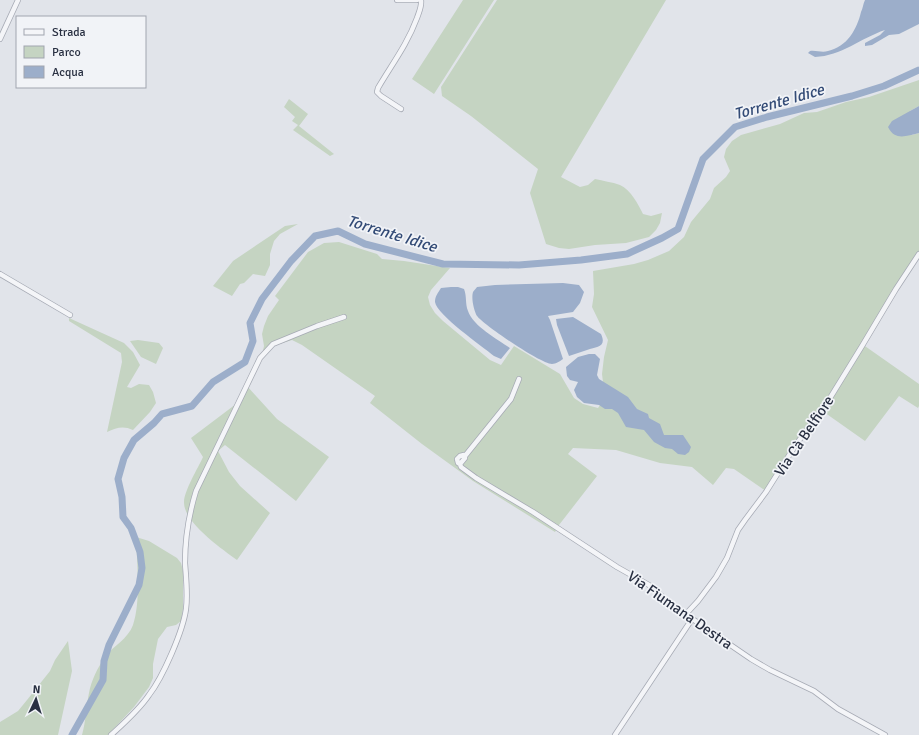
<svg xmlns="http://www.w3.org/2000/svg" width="919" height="735" font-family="Signika,sans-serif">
  <rect width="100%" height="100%" fill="#e1e4ea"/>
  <path fill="#c5d4c2" d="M463,0H494L434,94L412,79Z
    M497,0H666L561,177L580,187L588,185L595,179C603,181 612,182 620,185C631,190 638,204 643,214L651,216L662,213L660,223L656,230L649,237L626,243L595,245L569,249L559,248L546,244L530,193L538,169L471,116L442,96L441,87Z
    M919,80V106L910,111L912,135L919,133V252L862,344L919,384V406L918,408L899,396L865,441L821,410L766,491L734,469L726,468L713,485L692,467L660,463L616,450L573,448L568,454L597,476L559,525L555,532L473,481L422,444L370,403L375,396L302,345L292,340L276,345L262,355L264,346L262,334L264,326L268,316L279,300L275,296L308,252L324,243L339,242L377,254L382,259L404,261L450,268L431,290L428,297L430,305L435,313L443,321L490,360L501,365L514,346L560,374L574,398L583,404L598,408L605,398L602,374L604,357L608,340L592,307L594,294L593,271L634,264L648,260L669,251L684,237L691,222L710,199L714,188L726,177L730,171L724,157L726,149L732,141L741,135L780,124L804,113L817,112L846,102L869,97Z
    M289,99L308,114L299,126L334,154L330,156L293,130L298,125L292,121L295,117L284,107Z
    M298,224L280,234L274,241L270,254V265L265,276L253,274L244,283L240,284L232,296L213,286L233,261L285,226Z
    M69,318L124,343L133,352L140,365L127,387L131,388L139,384L149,385L153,392L156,403L150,412L133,430C123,425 116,428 107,432L122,362L121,353L69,321Z
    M138,340L159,343L163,348L156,364L141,357L130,341Z
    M247,386L277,419L329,457L296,501L225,445L218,451L229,472L240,486L270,513L237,560C222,549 183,522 184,502C184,491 198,468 203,457L191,438L236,404Z
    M136,537L149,541L177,558L181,563L183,571V609L181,621L176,625L167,627L158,639L153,664V678L149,687L134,707L108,735H82C86,721 86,707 89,693C91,681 98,667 105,657C113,646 128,639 133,625C141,601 137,563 136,537Z
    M68,641L72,671L58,735H0V722L18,711L27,700L50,671L55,660Z"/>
  <path fill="#9caeca" d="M865,0H919V24L899,34L889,35L872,45L865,46V43L880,35L885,30C861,38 841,56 815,57L808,53L810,51C816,50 822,53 828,51C847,47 857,29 861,12C863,8 863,4 865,0Z
    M919,106V133C906,136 895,141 888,127L892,121Z
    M563,283L579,285L584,292L580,303L573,312L548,316L550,320L563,359C560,361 556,364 552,364C541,364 484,325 477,316C474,311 471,298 473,292C474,290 476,289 477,287L495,285Z
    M451,287H458L464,289C467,296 465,304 468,311C473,326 497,339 510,348L501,359L494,356C482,346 437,315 435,302C435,296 438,293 441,288Z
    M573,317L601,334C607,347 597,347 587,350C581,352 575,354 569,356L557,325L556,319Z
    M589,354H595L600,359L597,375L599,379L628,397L637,409L648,414L649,418L660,424L664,435H683L691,447L689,452L685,455L678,454L672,449L665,448L654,442L644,430L626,427L618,413L612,409H605L599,405L584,403L577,397L574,390L578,382L570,380L567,376L566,367L578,357Z"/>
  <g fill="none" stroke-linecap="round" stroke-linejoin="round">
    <path stroke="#9caeca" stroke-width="7" d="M72,735L103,680L104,661L109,645L139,585L142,568L140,552L131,528L123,517L122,497L118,479L124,458L134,440L154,423L162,414L192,406L213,382L245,362L253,341L250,323L262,299L291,261L315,236L338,231L365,244L443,264L519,265L581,260L627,254L662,238L678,229L703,159L735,127L767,117L852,96L884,86L919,70"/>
    <g stroke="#a6aab4" stroke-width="6">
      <path id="street" d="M397,0H417
        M0,39L18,0
        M401,109L381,96L377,92L378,88C392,64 407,45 417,18C419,12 422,6 421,0
        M0,274L70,315
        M465,456L511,399L519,379
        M460,464L458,463L457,459L460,456L464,455L465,458L460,464L461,467L476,478L533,512L617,567L649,585L672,605L751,659L770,670L814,691L838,709L885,735
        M685,615L698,601L716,577L727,558L738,530L745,520L766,492L795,446L830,398L862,346L896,289L919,254
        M111,735C124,723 139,710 149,695C163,677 183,631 186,609C188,594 186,578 185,563C185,538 189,514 196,491L260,358L273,344L317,326L344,317
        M615,735L692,619"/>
    </g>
    <use href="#street" stroke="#f4f5f8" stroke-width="4.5"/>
  </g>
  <g text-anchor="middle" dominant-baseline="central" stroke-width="3.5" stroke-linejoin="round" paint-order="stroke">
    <g font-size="15" fill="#293042" stroke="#f1f3f7">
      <text transform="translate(804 436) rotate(-56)">Via Cà Belfiore</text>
      <text transform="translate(680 610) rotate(35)">Via Fiumana Destra</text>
    </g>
    <g font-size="16" font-style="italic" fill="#334b76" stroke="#f1f3f7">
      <text transform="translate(779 102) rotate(-16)">Torrente Idice</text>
      <text transform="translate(392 234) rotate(17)">Torrente Idice</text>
    </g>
  </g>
  <rect x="16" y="16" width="130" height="72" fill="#f1f3f7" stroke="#a1a5af"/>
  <rect x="24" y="29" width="20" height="6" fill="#f4f5f8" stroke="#a1a5af"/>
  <text x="52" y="36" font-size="12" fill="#293042">Strada</text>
  <rect x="24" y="46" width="20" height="12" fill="#c5d4c2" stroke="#a1a5af"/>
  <text x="52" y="56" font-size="12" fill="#293042">Parco</text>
  <rect x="24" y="66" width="20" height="12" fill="#9caeca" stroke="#a1a5af"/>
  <text x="52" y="76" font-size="12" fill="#293042">Acqua</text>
  <g transform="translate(36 699) rotate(4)" stroke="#f1f3f7" stroke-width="3" paint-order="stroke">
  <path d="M0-3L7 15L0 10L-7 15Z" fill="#293042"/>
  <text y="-6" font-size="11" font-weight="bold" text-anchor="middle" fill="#293042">N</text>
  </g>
</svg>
